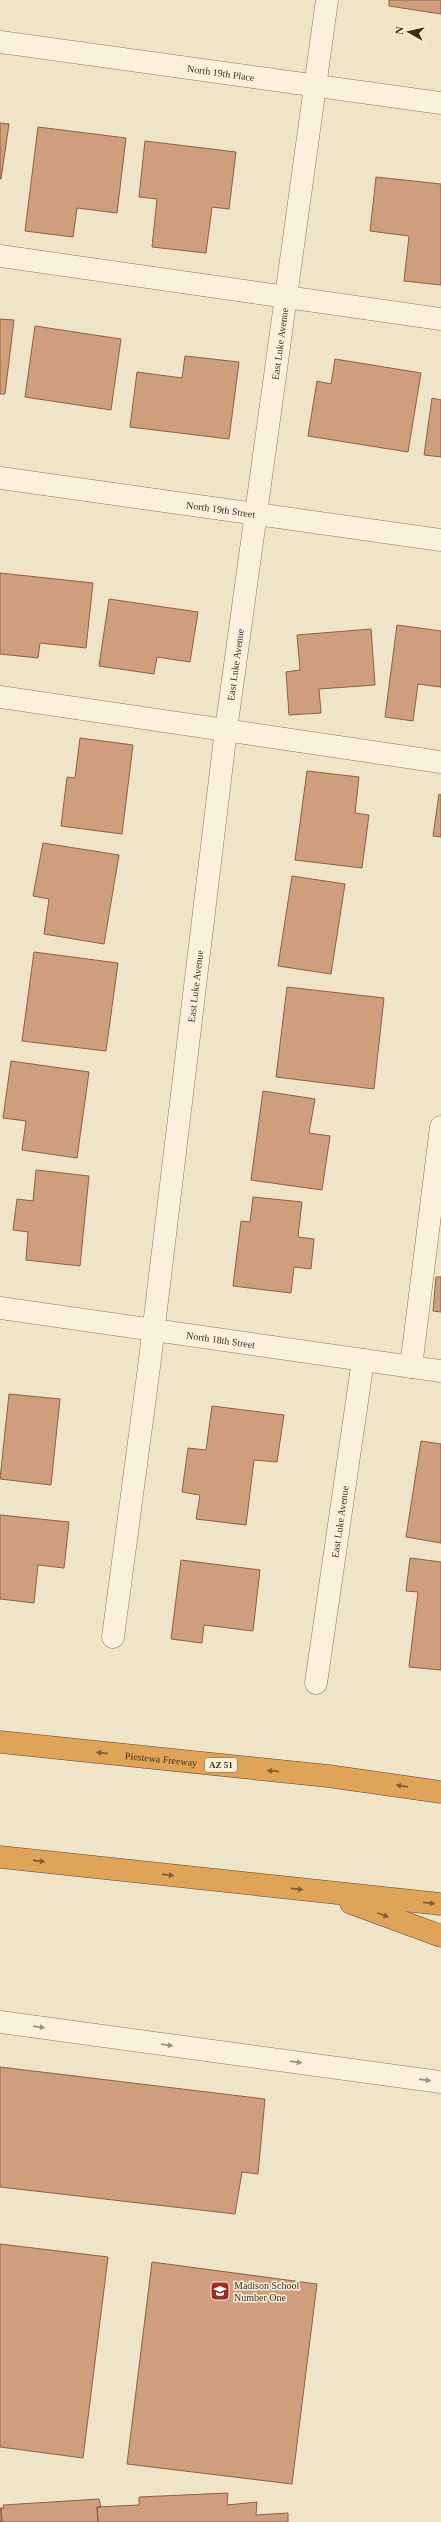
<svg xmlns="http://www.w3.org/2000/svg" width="441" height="2522" font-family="Georgia,serif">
  <rect width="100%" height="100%" fill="#f0e4c8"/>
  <path fill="#cf9f7d" stroke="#8d5f41" d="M389,0H441V14L389,6Z
    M0,123L9,124L1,179H0Z
    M38,127L126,138L117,213L77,208L73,237L25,231Z
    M145,141L236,152L229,209L212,207L206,253L152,247L157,199L139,197Z
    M376,177L441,184V285L404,281L409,236L370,231Z
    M0,319L14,320L5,394H0Z
    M35,326L121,339L111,410L25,397Z
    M185,356L239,362L229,439L130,427L137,372L182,378Z
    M335,359L421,373L408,452L308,436L317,381L331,384Z
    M432,398L441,400V457L424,455Z
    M0,573L93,583L86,648L40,643L38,658L0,654Z
    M109,599L198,612L190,662L157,657L154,674L99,666Z
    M397,625L441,631V687L418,684L413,721L385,717Z
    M371,629L375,685L319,689L321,713L289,715L286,672L300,670L297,635Z
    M80,738L133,745L122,834L61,826L67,777L75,778Z
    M307,771L359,777L355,813L369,815L362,868L295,860Z
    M439,794L441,795V837L433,836Z
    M43,843L119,855L104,944L44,934L49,899L33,896Z
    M292,876L345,884L331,974L278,966Z
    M34,952L118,963L106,1051L22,1041Z
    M287,987L384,998L374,1089L276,1077Z
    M11,1061L89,1072L77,1158L22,1150L26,1121L3,1118Z
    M263,1091L315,1099L309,1133L330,1136L322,1190L251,1180Z
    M36,1170L89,1176L80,1266L26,1260L28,1232L13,1230L17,1199L33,1201Z
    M253,1197L302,1202L298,1237L314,1239L311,1269L294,1267L291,1293L233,1286L241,1221L250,1222Z
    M436,1277H441V1312L433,1311Z
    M9,1394L60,1399L51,1485L0,1479Z
    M212,1406L284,1415L277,1462L254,1460L246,1525L196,1519L200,1495L182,1492L188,1448L206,1450Z
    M421,1441L441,1444V1543L406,1537Z
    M0,1515L69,1522L64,1568L38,1565L34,1603L0,1599Z
    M410,1558L441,1562V1670L409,1667L418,1592L406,1591Z
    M181,1560L260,1570L253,1631L204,1625L202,1643L171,1639Z
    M0,2067L265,2099L258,2174L242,2172L235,2214L0,2187Z
    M0,2244L108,2257L83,2458L0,2447Z
    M152,2262L317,2284L292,2484L127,2464Z
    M228,2493L227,2505L257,2502L256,2515L288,2513V2522H98L97,2507L139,2505V2497Z
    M99,2499L101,2507H97L98,2522H2L1,2508H4L3,2505Z
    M0,2508H1L2,2522H0Z"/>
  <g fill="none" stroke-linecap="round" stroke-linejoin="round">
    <g stroke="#8d765c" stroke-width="23">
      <g id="minor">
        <path id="s1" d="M0,42L441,103"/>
        <path d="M0,256L441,319"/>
        <path id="s2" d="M0,478L441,540"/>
        <path d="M0,697L441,762"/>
        <path id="s3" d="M0,1308L441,1371"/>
        <path d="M411,1367L441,1127"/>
        <path id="s4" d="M113,1637L149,1367L226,730L327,0"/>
        <path id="s5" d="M316,1683L363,1360"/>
        <path d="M0,2022L441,2082"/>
      </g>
    </g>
    <g stroke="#5b4430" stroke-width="23">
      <g id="highway">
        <path id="s6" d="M0,1742L328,1776L441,1792"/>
        <path d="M0,1857L441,1904"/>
        <path d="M351,1903L441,1936"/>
      </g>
    </g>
    <use href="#minor" stroke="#faf1dc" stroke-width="22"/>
    <use href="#highway" stroke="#e0a458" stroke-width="22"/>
  </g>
  <defs><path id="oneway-solid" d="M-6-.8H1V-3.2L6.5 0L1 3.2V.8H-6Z"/></defs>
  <g fill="#7e5d36">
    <use href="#oneway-solid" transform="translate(102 1753) rotate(-174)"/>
    <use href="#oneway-solid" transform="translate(273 1771) rotate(-175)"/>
    <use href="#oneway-solid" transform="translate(402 1786) rotate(-172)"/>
    <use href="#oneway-solid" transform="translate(39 1861) rotate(6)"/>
    <use href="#oneway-solid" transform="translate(168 1875) rotate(6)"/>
    <use href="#oneway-solid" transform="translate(297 1889) rotate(6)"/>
    <use href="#oneway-solid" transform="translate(429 1903) rotate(6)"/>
    <use href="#oneway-solid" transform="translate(383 1915) rotate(20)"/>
  </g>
  <g fill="#9c907e">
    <use href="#oneway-solid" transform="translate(39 2027) rotate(8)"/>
    <use href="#oneway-solid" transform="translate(167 2045) rotate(8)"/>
    <use href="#oneway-solid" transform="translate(296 2062) rotate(8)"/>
    <use href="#oneway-solid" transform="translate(425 2080) rotate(8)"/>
  </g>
  <defs>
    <g id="school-square" transform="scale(1)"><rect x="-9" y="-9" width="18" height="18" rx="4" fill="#9e2a2b" stroke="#f7eed8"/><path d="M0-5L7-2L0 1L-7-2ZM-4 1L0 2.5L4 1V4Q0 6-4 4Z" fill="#fff"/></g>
  </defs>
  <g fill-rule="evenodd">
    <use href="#school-square" x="220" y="2291"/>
  </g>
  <g text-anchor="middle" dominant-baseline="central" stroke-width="3" stroke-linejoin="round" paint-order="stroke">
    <rect fill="#f7eed8" stroke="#756857" stroke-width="1" x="205" y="1758" width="32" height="14" rx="3"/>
    <g font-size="9" font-weight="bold" fill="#3d2e20">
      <text x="221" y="1765">AZ 51</text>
    </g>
    <g font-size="10" fill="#3d2e20" stroke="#f7eed8">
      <text stroke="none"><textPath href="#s1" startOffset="223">North 19th Place</textPath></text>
      <text stroke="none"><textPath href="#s4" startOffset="1304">East Luke Avenue</textPath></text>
      <text stroke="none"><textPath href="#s2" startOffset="223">North 19th Street</textPath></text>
      <text stroke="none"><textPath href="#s4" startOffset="980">East Luke Avenue</textPath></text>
      <text stroke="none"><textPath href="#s4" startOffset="656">East Luke Avenue</textPath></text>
      <text stroke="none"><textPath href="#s3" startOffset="223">North 18th Street</textPath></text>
      <text stroke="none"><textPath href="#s5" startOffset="163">East Luke Avenue</textPath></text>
      <text stroke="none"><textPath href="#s6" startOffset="162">Piestewa Freeway</textPath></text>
    </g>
    <g font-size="10" fill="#3d2e20" stroke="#f7eed8" text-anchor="start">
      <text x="234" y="2285">Madison School<tspan x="234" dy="12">Number One</tspan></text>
    </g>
  </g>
  <g transform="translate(409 32) rotate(278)" stroke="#f7eed8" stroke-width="3" paint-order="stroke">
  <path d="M0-3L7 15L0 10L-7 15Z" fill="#3d2e20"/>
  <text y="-6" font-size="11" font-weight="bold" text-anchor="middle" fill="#3d2e20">N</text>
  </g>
</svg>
